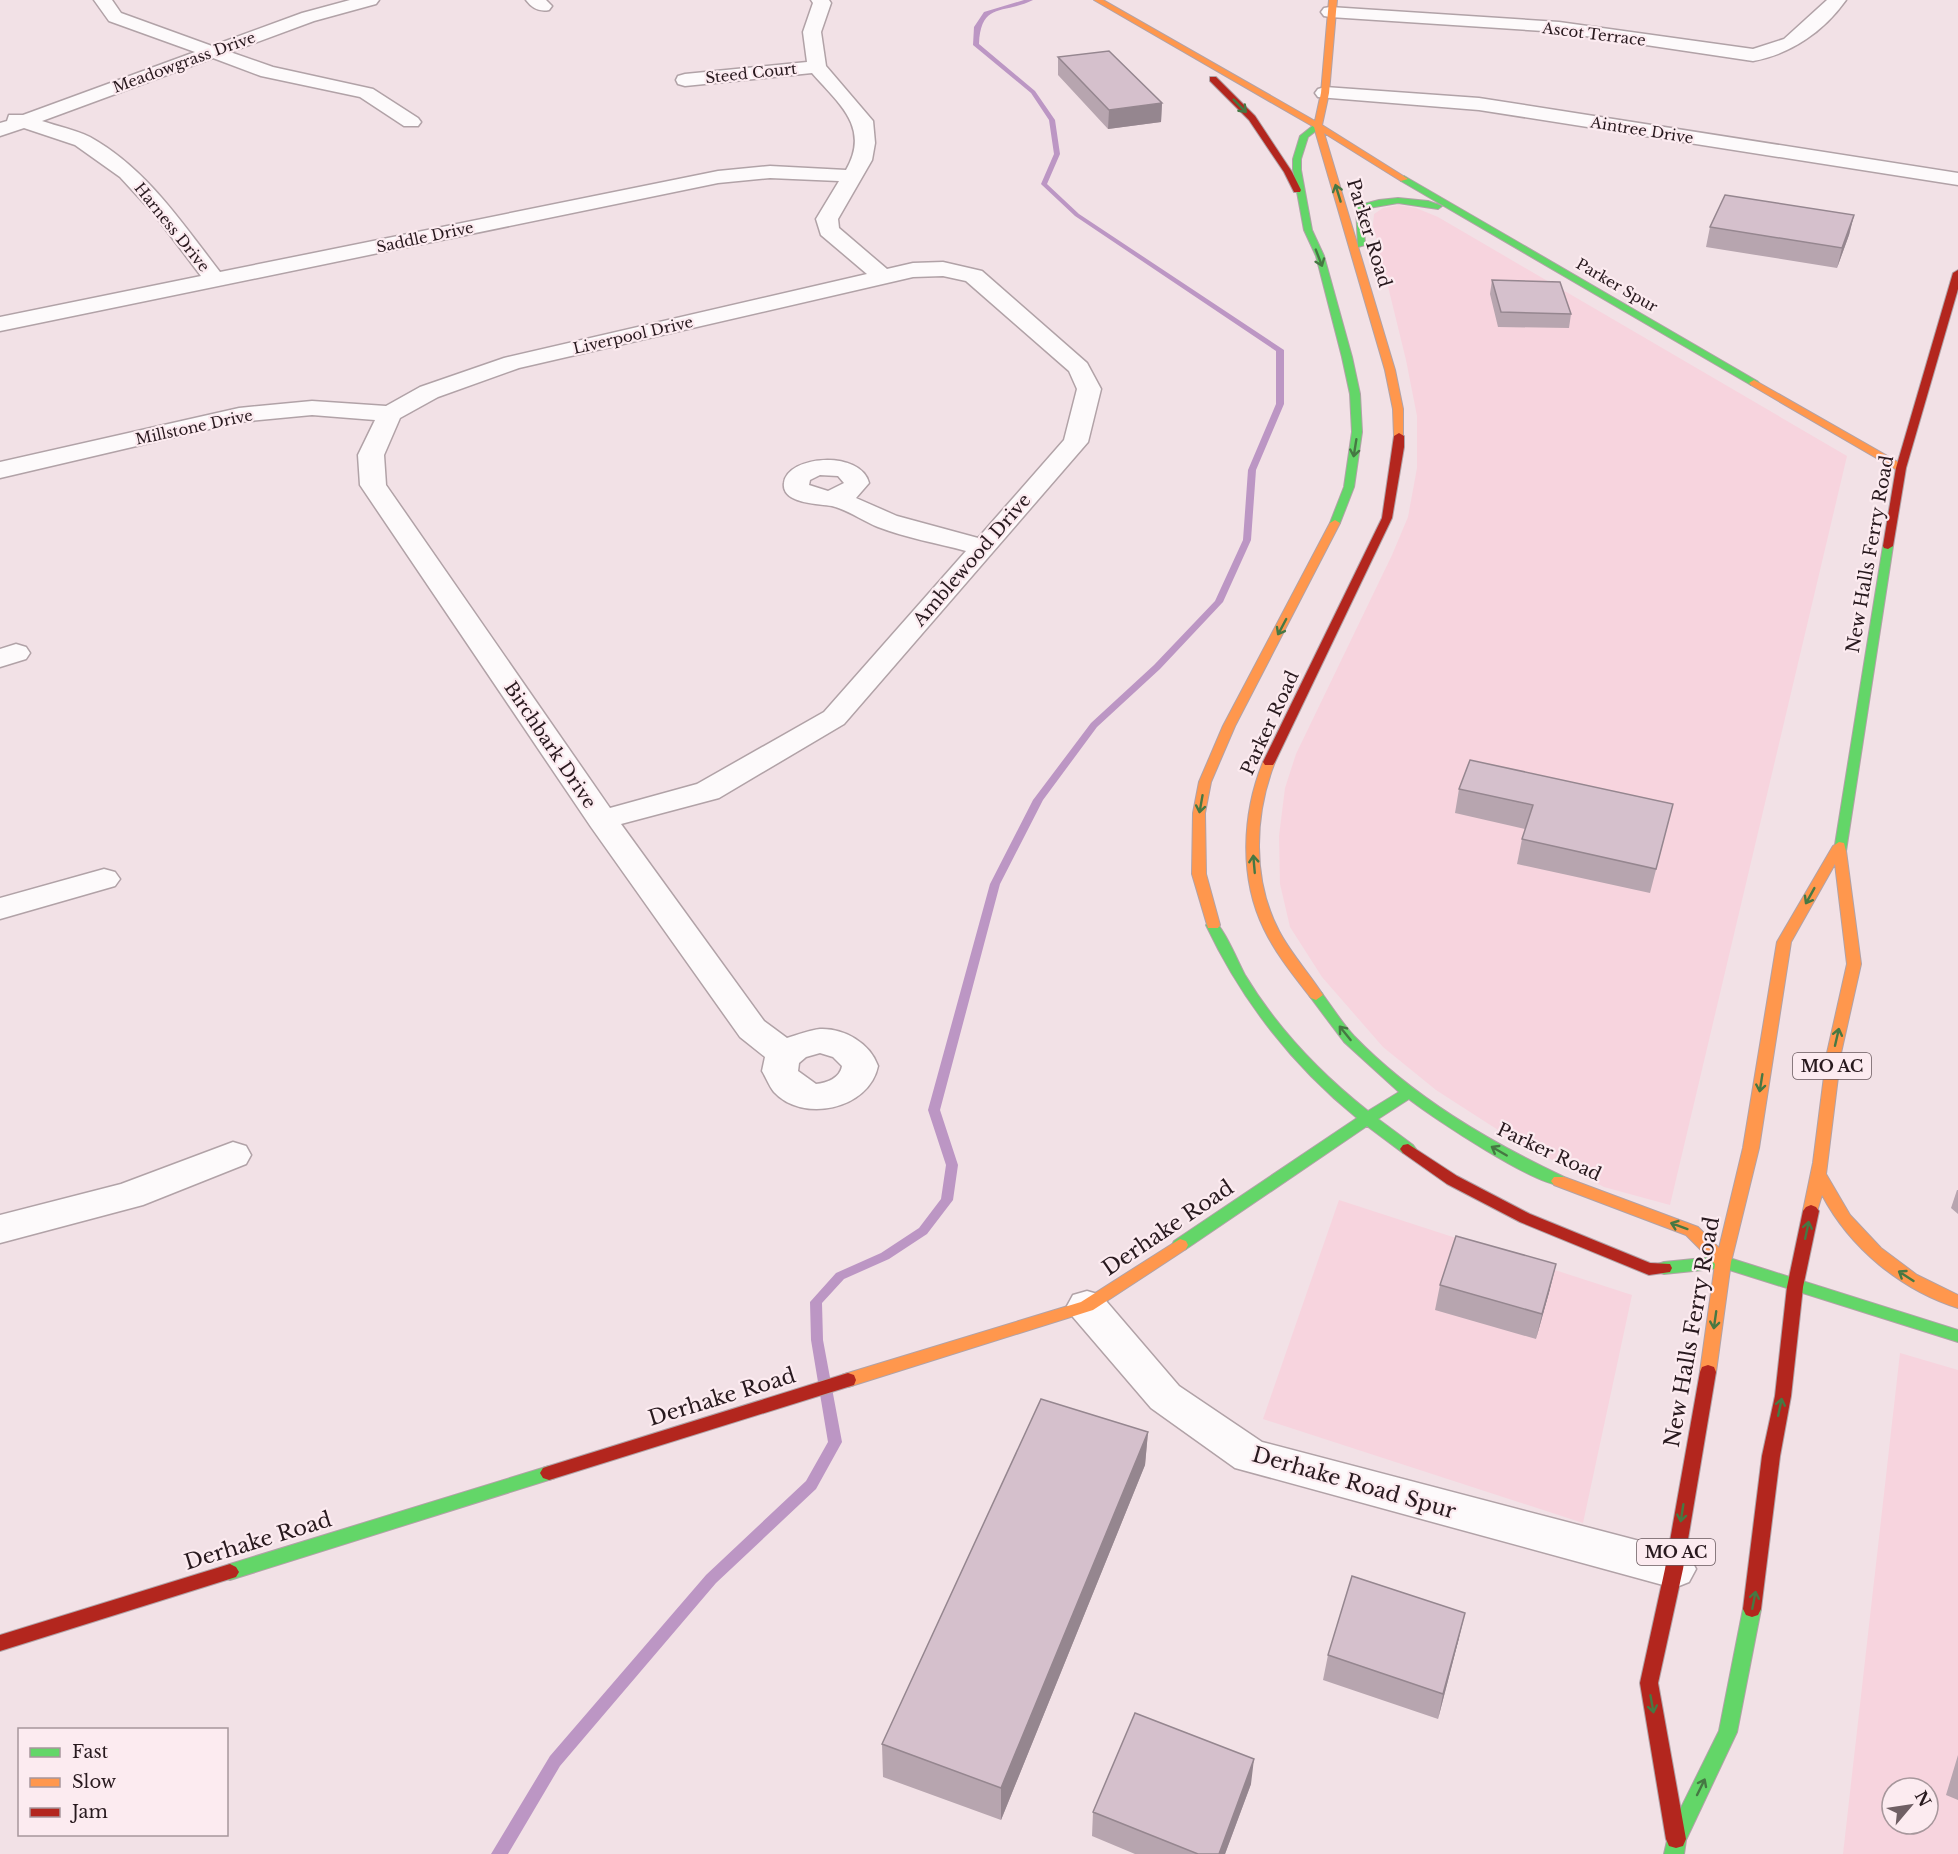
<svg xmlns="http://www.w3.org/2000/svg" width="1958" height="1854" font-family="'Libre Baskerville',serif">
  <rect width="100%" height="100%" fill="#f2e1e6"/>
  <path fill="#f7d4de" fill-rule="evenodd" d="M1399,205L1416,208L1438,217L1847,456L1670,1205L1604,1187L1512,1139L1436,1090L1383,1047L1322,977L1290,927L1280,884L1279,836L1285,788L1296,754L1392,555L1408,517L1417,468V416L1406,360L1373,225L1374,214L1383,208Z
    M1339,1200L1632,1295L1583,1523L1263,1419Z
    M1900,1353L1958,1370V1854H1843ZM1892,1788H1928V1824H1892Z"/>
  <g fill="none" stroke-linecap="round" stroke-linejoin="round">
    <path fill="#bc96c4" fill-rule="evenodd" d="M1024,0H1033C1003,15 981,1 979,44L1035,91L1055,120L1060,154L1047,184L1079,214L1284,350V404L1256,470L1251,540L1223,602L1160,669L1097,727L1043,800L1000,884L940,1110L958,1165L953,1200L927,1234L889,1259L844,1279L822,1303L823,1340L842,1442L816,1489L716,1583L560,1766L508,1854H491L550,1756L706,1575L806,1481L828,1442L811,1340L810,1302L836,1273L881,1253L919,1228L941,1199L946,1165L928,1110L990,884L1033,800L1091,723L1154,665L1215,601L1243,540L1248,470L1276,404V351L1075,216L1042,185L1041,184L1054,154L1049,120L1031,93L973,45L974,27L984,12Z"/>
    <g stroke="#b1a2a7" stroke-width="3">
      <path id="street" d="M94,0H112L121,13L212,46L302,13L350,0H379L376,4L314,21L230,52L273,67L373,89L418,118L421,122L418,126H404L360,97L261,76L213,58L42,121C57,126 76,130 90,137C146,168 182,223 220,272L718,171L770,166L846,170C871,127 838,103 812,73L685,86L678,84L676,80L678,76L685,74L807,62L803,32L813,3L811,0H829L831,3L821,32L826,66L873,121L875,143L872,160L838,219L839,228L887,269L913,263L943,262L982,271L1087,363L1101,389L1088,442L844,724L719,798L621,824L764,1021L787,1038C797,1035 810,1030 820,1029C844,1028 870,1043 878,1066C869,1110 802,1123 774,1092C769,1086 766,1077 762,1071L765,1057L740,1037L591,827L360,485L358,455L375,420L312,415L239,422L0,478V462L239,408L312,401L386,406L420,387L504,358L867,274L821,235L816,219L839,181L770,178L718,183L0,331V317L201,276L154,214L120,177L75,145L24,128L0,136V123L7,121L9,115H23L195,52L109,21ZM943,276L966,281L1069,371L1077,389L1064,440L978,538L897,516L856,498L869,483C861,450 787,455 784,483C781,504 820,504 832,506C848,510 863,521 878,527C906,538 937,543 966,551L824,712L697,784L610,808L386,485L384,455L400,418L438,397L519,368L913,277ZM820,475L838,476L844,483L828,491L809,485L810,480ZM820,1053L833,1057L842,1066C840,1078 827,1083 816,1084L798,1071L799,1063L806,1057Z
        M526,0H546L552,6L549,10C539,12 532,8 526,0Z
        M1827,0H1846C1823,32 1791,54 1753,61L1559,32L1330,17L1324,16L1321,12L1324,8L1330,7L1559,22L1753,49L1784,39Z
        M1325,87L1479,98L1958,173V185L1479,110L1318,97L1315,93L1318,89Z
        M16,644L26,647L30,653L26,659L0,667V649Z
        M104,869L115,872L120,879L115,886L0,919V898Z
        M233,1142L246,1146L251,1155L246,1164L143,1205L0,1243V1215L121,1184Z
        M1087,1291L1101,1295L1179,1386L1262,1442L1674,1550L1689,1556L1696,1569L1689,1582L1674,1588L1235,1468L1151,1408L1073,1317L1067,1306L1073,1295Z"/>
    </g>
    <g stroke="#b1a2a7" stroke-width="2">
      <path id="fast" d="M1315,124L1322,126L1308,137L1301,159V170L1312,230L1324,256L1352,357L1360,394L1362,432L1354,487L1340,523L1335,526L1330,523L1344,487L1352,432L1350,394L1342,357L1316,256L1304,230L1293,170V159L1300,136Z
        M1404,176L1757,381L1759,383L1751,385L1401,181L1400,179Z
        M1398,198L1428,201L1442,206L1438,209L1398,203L1363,209L1365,245L1358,247L1356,206L1379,200Z
        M1888,543L1893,546L1846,851L1840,855L1834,851L1883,546Z
        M1213,921C1222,923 1239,964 1245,975C1277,1028 1320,1073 1368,1111L1399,1092L1344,1042L1311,998L1309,995L1311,992H1321C1332,1007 1342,1023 1354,1036C1413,1097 1488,1141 1564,1177L1567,1181L1564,1185C1543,1191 1430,1116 1409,1099L1378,1119L1413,1145L1416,1149L1413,1153H1403L1367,1126L1186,1249L1180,1251L1174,1249L1172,1245L1174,1241L1357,1118C1292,1065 1242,1001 1206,925Z
        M1723,1256L1958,1330V1342L1723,1268L1664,1274L1658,1272L1656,1268L1658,1264L1664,1262Z
        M549,1466L555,1468L558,1473L555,1478L230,1580L224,1577L221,1572L224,1567L230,1564Z
        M1752,1601L1758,1603L1761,1609L1737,1732L1686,1840L1684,1854H1664L1669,1832L1719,1731L1743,1609L1746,1603Z"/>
    </g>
    <g stroke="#b1a2a7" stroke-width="2">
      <path id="slow" d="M1094,0H1103L1315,121L1321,93L1329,0H1337L1329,93L1322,125L1408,179L1401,181L1324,133L1395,370L1403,409V438H1395L1394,436L1393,409L1385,370L1314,127Z
        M1754,380L1905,466L1906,468L1901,471L1897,470L1751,385L1749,383Z
        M1335,520L1340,523L1235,726L1211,782L1205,813L1206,874L1220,925L1218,928H1208L1192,874L1193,813L1199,782L1223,726L1330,523Z
        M1269,758L1275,762C1254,815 1252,880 1279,931C1291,954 1309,973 1323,995L1316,1000L1311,998C1294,976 1276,954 1264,929C1239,878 1242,814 1263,762Z
        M1839,842L1844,843L1846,851L1861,964L1841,1053L1826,1174L1850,1215L1881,1248L1917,1275L1958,1295V1308C1901,1290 1850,1248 1822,1195L1816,1215H1806L1803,1211L1813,1163L1827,1053L1847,964L1835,864L1791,942L1759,1148L1731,1262L1716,1372L1714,1377L1708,1379L1702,1377L1700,1372L1715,1264L1686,1235L1554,1185L1551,1181L1554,1177H1564L1698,1227L1719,1248L1743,1148L1777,942L1833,846Z
        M1180,1239L1186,1241L1188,1245L1186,1249L1093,1310L848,1387L842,1385L840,1380L842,1375L848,1373L1081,1302Z"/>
    </g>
    <g stroke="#b1a2a7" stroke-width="2">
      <path id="jam" d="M1210,77H1216L1255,116L1292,172L1301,190L1300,192H1294L1284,172L1249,120L1210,81Z
        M1958,270V289L1906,468L1893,546L1888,549L1884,548L1883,546L1896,468L1953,273Z
        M1399,433L1404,436V447L1392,518L1275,762L1273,765H1265L1263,762L1382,518L1394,436Z
        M1408,1144L1457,1176L1530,1214L1650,1263L1670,1264L1672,1268L1670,1272L1649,1275L1520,1222L1447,1184L1403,1153L1400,1149L1403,1145Z
        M1811,1205L1816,1207L1819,1211L1803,1287L1791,1396L1780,1456L1761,1609L1758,1615L1752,1617L1746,1615L1743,1609L1762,1456L1775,1396L1787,1287L1803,1211L1806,1207Z
        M1708,1365L1714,1367L1716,1372L1683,1569L1658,1683L1686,1839L1683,1846L1676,1848L1669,1846L1666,1839L1640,1683L1665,1569L1700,1372L1702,1367Z
        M848,1373L854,1375L856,1380L854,1385L549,1480L543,1478L540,1473L543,1468L549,1466Z
        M230,1564L236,1567L239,1572L236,1577L0,1651V1635Z"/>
    </g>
    <use href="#street" fill="#fdfafb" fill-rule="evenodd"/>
    <use href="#fast" fill="#63d668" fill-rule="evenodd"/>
    <use href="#slow" fill="#ff974d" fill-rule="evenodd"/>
    <use href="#jam" fill="#b3261e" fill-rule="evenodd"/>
  </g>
  <path fill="#b7a5af" d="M1058,57L1162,103L1161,122L1108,129L1058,75Z
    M1854,215L1849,235L1837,268L1706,247L1710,227Z
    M1492,280L1571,314L1569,328L1498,327L1490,294Z
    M1459,789L1673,804L1650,893L1517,864L1522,839L1525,829L1455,813Z
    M1957,1190H1958V1214L1951,1208Z
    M1440,1285L1550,1289L1536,1339L1435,1310Z
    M1148,1432L1145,1465L1001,1820L883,1777L882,1744Z
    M1459,1638L1438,1719L1323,1680L1328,1655Z
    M1958,1755V1800L1946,1795Z
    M1251,1784L1225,1854H1135L1092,1836L1093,1812Z"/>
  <path fill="#95868f" d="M1162,103L1161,122L1108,129L1109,110Z
    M1854,215L1849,235L1837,268L1842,248Z
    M1556,1264L1550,1289L1536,1339L1542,1314Z
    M1148,1432L1145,1465L1001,1820V1788Z
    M1465,1613L1459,1638L1438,1719L1443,1694Z
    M1254,1759L1251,1784L1225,1854H1219Z"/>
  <path fill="#d5c0cc" stroke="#95868f" stroke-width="1.5" d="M1109,51L1162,103L1109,110L1058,57Z
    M1725,195L1854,215L1842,248L1710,227Z
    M1492,280L1560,282L1571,314L1501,312Z
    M1470,760L1673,804L1656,869L1522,839L1533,805L1459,789Z
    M1456,1236L1556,1264L1542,1314L1440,1285Z
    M1041,1399L1148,1432L1001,1788L882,1744Z
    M1352,1576L1465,1613L1443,1694L1328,1655Z
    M1135,1713L1254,1759L1219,1854H1198L1093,1812Z"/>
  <defs><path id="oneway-shaft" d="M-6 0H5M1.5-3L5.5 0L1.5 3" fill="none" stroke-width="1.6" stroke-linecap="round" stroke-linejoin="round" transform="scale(1.5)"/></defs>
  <g stroke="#467843">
    <use href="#oneway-shaft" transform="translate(1240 106) rotate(45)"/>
    <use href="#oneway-shaft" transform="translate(1338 193) rotate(-107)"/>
    <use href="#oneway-shaft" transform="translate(1319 258) rotate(69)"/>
    <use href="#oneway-shaft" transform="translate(1355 448) rotate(99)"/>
    <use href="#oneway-shaft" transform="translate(1282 627) rotate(118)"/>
    <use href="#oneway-shaft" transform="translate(1201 804) rotate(100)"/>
    <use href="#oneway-shaft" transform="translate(1254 864) rotate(-95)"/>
    <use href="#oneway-shaft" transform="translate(1810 896) rotate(119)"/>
    <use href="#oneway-shaft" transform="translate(1345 1033) rotate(-129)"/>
    <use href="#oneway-shaft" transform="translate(1837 1037) rotate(-77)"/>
    <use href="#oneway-shaft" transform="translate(1761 1083) rotate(99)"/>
    <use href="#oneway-shaft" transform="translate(1499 1151) rotate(-150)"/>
    <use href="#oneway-shaft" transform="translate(1679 1226) rotate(-160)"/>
    <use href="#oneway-shaft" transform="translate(1807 1230) rotate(-78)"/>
    <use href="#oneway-shaft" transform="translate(1906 1276) rotate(-147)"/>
    <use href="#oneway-shaft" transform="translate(1715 1320) rotate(98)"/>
    <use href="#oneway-shaft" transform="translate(1780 1407) rotate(-78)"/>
    <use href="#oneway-shaft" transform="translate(1682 1513) rotate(99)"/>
    <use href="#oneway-shaft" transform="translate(1754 1600) rotate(-79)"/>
    <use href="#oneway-shaft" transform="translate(1652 1704) rotate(80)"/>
    <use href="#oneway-shaft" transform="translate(1701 1787) rotate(-64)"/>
  </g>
  <g text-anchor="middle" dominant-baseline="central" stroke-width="4.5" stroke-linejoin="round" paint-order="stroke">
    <g font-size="15" fill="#28191e" stroke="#fcebf0">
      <text transform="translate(1594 34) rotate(7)">Ascot Terrace</text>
      <text transform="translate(184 62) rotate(-20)">Meadowgrass Drive</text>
      <text transform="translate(751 73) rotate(-6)">Steed Court</text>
      <text transform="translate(1642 130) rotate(9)">Aintree Drive</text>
      <text transform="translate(172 227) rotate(51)">Harness Drive</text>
      <text transform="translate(425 237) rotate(-12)">Saddle Drive</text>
      <text transform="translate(1617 285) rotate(30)">Parker Spur</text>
      <text transform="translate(633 335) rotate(-13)">Liverpool Drive</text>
      <text transform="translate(194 427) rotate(-12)">Millstone Drive</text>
    </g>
    <g fill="#fcebf0" stroke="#68585d" stroke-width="1.5">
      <rect x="1793" y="1053" width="78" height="26" rx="4.5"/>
      <rect x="1637" y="1539" width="78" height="26" rx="4.5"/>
    </g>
    <g font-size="16" font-weight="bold" fill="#28191e">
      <text x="1832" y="1066">MO AC</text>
      <text x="1676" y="1552">MO AC</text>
    </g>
    <g font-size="18" fill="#28191e" stroke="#fcebf0">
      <text transform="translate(1369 233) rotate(73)">Parker Road</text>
      <text transform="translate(1870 554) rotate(-80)">New Halls Ferry Road</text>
      <text transform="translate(972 560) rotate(-49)">Amblewood Drive</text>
      <text transform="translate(1270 723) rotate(-65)">Parker Road</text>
      <text transform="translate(550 745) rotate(56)">Birchbark Drive</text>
      <text transform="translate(1549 1152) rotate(25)">Parker Road</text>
    </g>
    <g font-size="21" fill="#28191e" stroke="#fcebf0">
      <text transform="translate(1168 1228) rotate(-34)">Derhake Road</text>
      <text transform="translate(1692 1332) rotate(-80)">New Halls Ferry Road</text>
      <text transform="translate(722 1397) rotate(-17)">Derhake Road</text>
      <text transform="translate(1354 1483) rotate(16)">Derhake Road Spur</text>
      <text transform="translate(258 1541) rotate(-17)">Derhake Road</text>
    </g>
  </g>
  <rect x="18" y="1728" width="210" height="108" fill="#fcebf0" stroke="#a7979c" stroke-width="1.5"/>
  <rect x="30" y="1748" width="30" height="9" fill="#63d668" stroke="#a7979c" stroke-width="1.5"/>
  <text x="72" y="1758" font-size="18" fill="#28191e">Fast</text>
  <rect x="30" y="1778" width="30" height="9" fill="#ff974d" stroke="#a7979c" stroke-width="1.5"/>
  <text x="72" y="1788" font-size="18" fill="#28191e">Slow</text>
  <rect x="30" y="1808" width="30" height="9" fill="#b3261e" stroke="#a7979c" stroke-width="1.5"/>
  <text x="72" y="1818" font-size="18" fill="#28191e">Jam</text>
  <g transform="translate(1910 1806) rotate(61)"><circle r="28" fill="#fcebf0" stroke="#a7979c" stroke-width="1.5"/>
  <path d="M0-4.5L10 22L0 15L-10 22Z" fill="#6f5f64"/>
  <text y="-9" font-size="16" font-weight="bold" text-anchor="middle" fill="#28191e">N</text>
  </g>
</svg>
